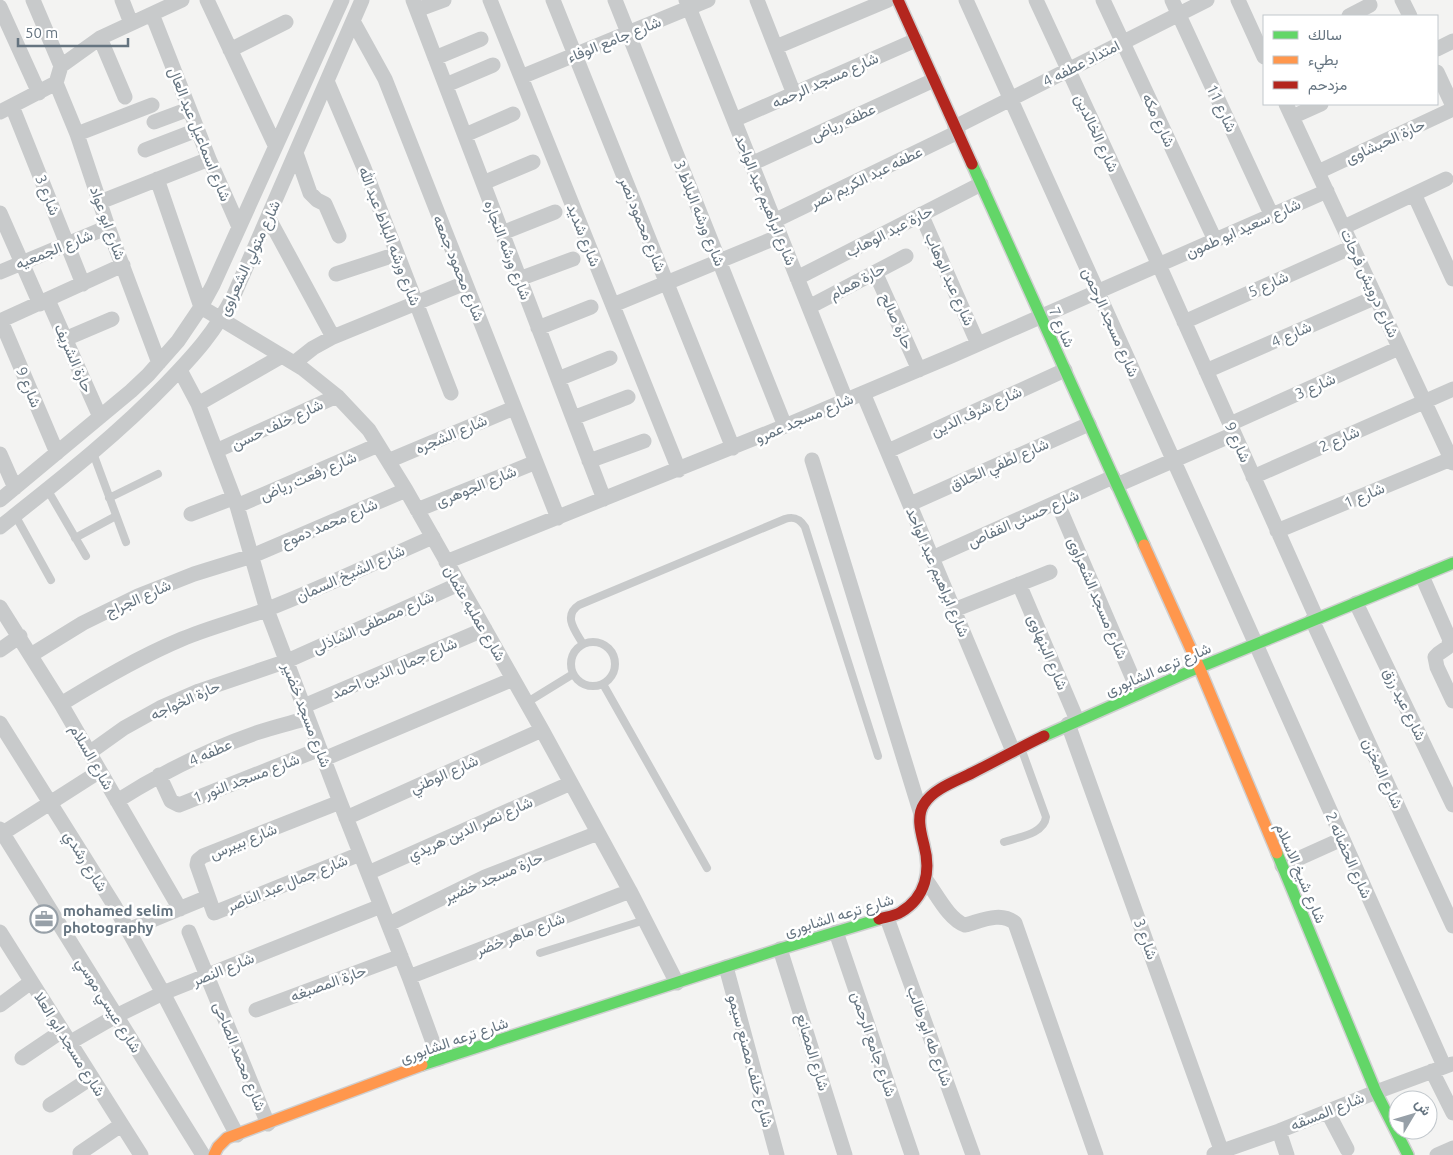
<svg xmlns="http://www.w3.org/2000/svg" width="1453" height="1155" font-family="Ubuntu,Vazirmatn,sans-serif">
  <rect width="100%" height="100%" fill="#f3f3f2"/>
  <g fill="none" stroke-linecap="round" stroke-linejoin="round">
    <g stroke="#cfcfd0" stroke-width="14">
      <path id="fast" d="M972,164L1144,545
        M1044,736L1188,672L1453,563
        M1277,853L1376,1092L1408,1155
        M422,1065L780,949L879,919"/>
    </g>
    <g stroke="#cfcfd0" stroke-width="14">
      <path id="slow" d="M1144,545L1199,667L1277,853
        M214,1155L218,1147L227,1138L422,1065"/>
    </g>
    <g stroke="#cfcfd0" stroke-width="14">
      <path id="jam" d="M898,0L972,164
        M879,919C886,917 895,916 901,912C926,897 931,871 924,845C921,833 916,816 924,804C933,789 956,781 972,773C996,761 1019,748 1044,736"/>
    </g>
    <path stroke="#c8cacb" stroke-width="8" d="M93,453L126,542
      M47,489L86,556
      M109,498L158,474
      M15,515L51,580
      M75,538L116,516
      M571 664a22 22 0 1 1 44 0a22 22 0 1 1-44 0Z
      M583,644C576,632 562,616 579,605L785,519C794,516 800,519 805,527L878,756
      M603,684L707,868
      M526,703L573,674
      M1004,842C1018,837 1044,834 1046,817L1021,748
      M540,953L645,920"/>
    <path stroke="#c8cacb" stroke-width="15" d="M33,0L61,66
      M122,0L131,23
      M207,0L275,145
      M413,0L604,499
      M490,0L679,470
      M553,0L733,448
      M615,0L785,426
      M686,0L846,400
      M757,0L794,94
      M966,0L1209,539L1444,1066
      M1036,0L1159,265L1317,619
      M1103,0L1215,240
      M1172,0L1272,216
      M1238,0L1264,57
      M1402,0L1410,16
      M0,7L39,93
      M417,10L444,0
      M152,14L209,159L239,227
      M1349,16L1370,5
      M353,21L385,79L558,518
      M100,38L125,97
      M776,47L888,0
      M1437,49L1453,41
      M230,50L286,22
      M435,58L481,39
      M1437,72L1453,106
      M521,77L708,0
      M327,81L364,168L451,393
      M56,83L77,134L108,227L159,363
      M446,85L493,65
      M1286,104L1453,463
      M12,106L83,284
      M0,112L56,83L61,66L100,38L182,0
      M1292,117L1321,104
      M734,120L916,40
      M154,122L189,109
      M955,127L1207,0
      M77,134L152,105
      M465,135L513,114
      M145,150L197,130
      M296,153L310,193L317,200L325,204L339,236
      M751,164L934,80
      M1318,172L1453,109
      M157,179L201,307L302,368L337,396L369,430L406,490L542,730L630,891L677,983
      M483,183L533,162
      M1414,194L1453,279
      M100,202L209,159
      M0,213L40,304
      M921,214L978,344
      M268,217L333,337
      M774,221L958,132
      M1344,227L1446,179
      M502,233L555,212
      M0,272L108,227
      M875,272L919,370
      M336,274L397,254
      M797,278L981,184
      M519,279L573,259
      M48,300L100,417
      M613,305L780,236
      M809,307L906,256
      M0,321L123,265
      M1,321L57,453
      M1184,322L1352,247
      M538,328L591,307
      M65,339L112,319
      M294,363L313,348L333,337L465,283
      M180,370L198,404L216,451L237,506L267,610L340,802L409,977L439,1059
      M1206,371L1376,297
      M558,379L610,358
      M863,393L1013,751
      M198,404L282,356
      M573,418L628,397
      M1230,424L1399,348
      M216,451L337,396
      M888,451L1065,370
      M0,454L15,488
      M812,460L920,811
      M388,461L514,408
      M589,461L644,441
      M1253,477L1453,389
      M1117,485L1234,434
      M0,500L131,391L148,375L178,341L201,307L213,285L342,0
      M1057,502L1139,693
      M910,504L1089,424
      M237,506L378,445
      M417,510L536,462
      M191,514L233,498
      M0,527C58,481 116,436 167,383C195,354 215,332 234,295L362,0
      M1277,531L1451,459
      M932,558L1113,477
      M446,562L785,426L951,356L1327,191
      M1422,576L1450,640L1448,647L1438,654L1435,657L1437,667L1453,701
      M1019,584L1077,720
      M1356,603L1453,805
      M0,607L61,704L180,909
      M954,610L1050,572
      M1312,620L1453,926
      M0,650L20,636
      M31,655L83,623L138,596L194,574L252,556L406,490
      M61,704C100,680 139,657 182,639C210,627 240,620 268,609C324,587 378,561 433,537
      M304,706L485,629
      M0,723L114,905L163,993L237,1135
      M1068,724L1223,1155
      M89,753L124,728L160,708L199,691L287,661L459,584
      M324,759L513,679
      M159,775L171,801L179,805L320,749
      M117,801C161,773 207,750 256,733C273,727 291,723 308,718
      M340,802L203,856L198,860L197,865L214,913L360,854
      M346,818L542,730
      M0,829L203,1155
      M0,835L100,771
      M1282,866L1342,839
      M368,873L571,783
      M926,880C936,893 949,920 965,925C981,921 1001,911 1015,923L1096,1155
      M887,918L973,1155
      M389,924L485,877L598,833
      M128,930L208,897
      M0,932L141,1155
      M189,932L268,1124
      M836,932L912,1155
      M780,949L845,1155
      M726,967L777,1155
      M409,977L630,891
      M0,1005L31,982
      M256,1010L401,956
      M69,1043L116,1016L163,993L381,906
      M22,1058L62,1031
      M1432,1071L1453,1113
      M50,1105L91,1078
      M1327,1111L1347,1149
      M1279,1131L1287,1155
      M80,1153L121,1125
      M1214,1154L1279,1131L1376,1092L1452,1064
      M1437,1155L1453,1148"/>
    <use href="#fast" stroke="#63d668" stroke-width="11"/>
    <use href="#slow" stroke="#ff974d" stroke-width="11"/>
    <use href="#jam" stroke="#b3261e" stroke-width="11"/>
  </g>
  <defs>
    <g id="office-ring" transform="scale(1.4375)"><circle r="9.5" fill="#fff" stroke="#97a0a8" stroke-width="1.5"/><path d="M-6-3h4V-5.5h4V-3h4V5H-6ZM-1-4.5V-3h2v-1.5ZM-6 0V1H6V0Z" fill="#97a0a8"/></g>
  </defs>
  <g fill-rule="evenodd">
    <use href="#office-ring" x="44" y="919"/>
  </g>
  <g text-anchor="middle" dominant-baseline="central" stroke-width="5" stroke-linejoin="round" paint-order="stroke">
    <g font-size="15" fill="#657480" stroke="#fff">
      <text transform="translate(614 39) rotate(-22)">شارع جامع الوفاء</text>
      <text transform="translate(1081 63) rotate(-27)">امتداد عطفه 4</text>
      <text transform="translate(825 80) rotate(-24)">شارع مسجد الرحمه</text>
      <text transform="translate(1222 108) rotate(65)">شارع 11</text>
      <text transform="translate(1159 120) rotate(65)">شارع مكه</text>
      <text transform="translate(843 122) rotate(-25)">عطفه رياض</text>
      <text transform="translate(1097 133) rotate(65)">شارع الخالدين</text>
      <text transform="translate(200 134) rotate(68)">شارع اسماعيل عبد العال</text>
      <text transform="translate(1385 141) rotate(-25)">حارة الحبشاوى</text>
      <text transform="translate(866 177) rotate(-26)">عطفه عبد الكريم نصر</text>
      <text transform="translate(48 195) rotate(68)">شارع 3</text>
      <text transform="translate(766 200) rotate(68)">شارع ابراهيم عبد الواحد</text>
      <text transform="translate(700 213) rotate(68)">شارع ورشه البلاط 3</text>
      <text transform="translate(108 223) rotate(70)">شارع ابو عواد</text>
      <text transform="translate(643 224) rotate(68)">شارع محمود نصر</text>
      <text transform="translate(1243 228) rotate(-24)">شارع سعيد ابو طمون</text>
      <text transform="translate(889 231) rotate(-27)">حارة عبد الوهاب</text>
      <text transform="translate(584 235) rotate(68)">شارع شديد</text>
      <text transform="translate(390 236) rotate(69)">شارع ورشه البلاط عبد الله</text>
      <text transform="translate(54 249) rotate(-22)">شارع الجمعيه</text>
      <text transform="translate(508 250) rotate(69)">شارع ورشه النجاره</text>
      <text transform="translate(249 258) rotate(-65)">شارع متولي الشعراوى</text>
      <text transform="translate(459 268) rotate(68)">شارع محمود جمعه</text>
      <text transform="translate(950 279) rotate(66)">شارع عبد الوهاب</text>
      <text transform="translate(857 281) rotate(-28)">حارة همام</text>
      <text transform="translate(1370 283) rotate(65)">شارع درويش فرحات</text>
      <text transform="translate(1268 284) rotate(-24)">شارع 5</text>
      <text transform="translate(897 321) rotate(66)">حارة صالح</text>
      <text transform="translate(1111 322) rotate(66)">شارع مسجد الرحمن</text>
      <text transform="translate(1062 327) rotate(66)">شارع 7</text>
      <text transform="translate(1291 334) rotate(-24)">شارع 4</text>
      <text transform="translate(74 358) rotate(66)">حارة الشريف</text>
      <text transform="translate(1315 386) rotate(-24)">شارع 3</text>
      <text transform="translate(29 387) rotate(67)">شارع 9</text>
      <text transform="translate(976 411) rotate(-25)">شارع شرف الدين</text>
      <text transform="translate(804 418) rotate(-23)">شارع مسجد عمرو</text>
      <text transform="translate(277 424) rotate(-25)">شارع خلف حسن</text>
      <text transform="translate(451 434) rotate(-23)">شارع الشجره</text>
      <text transform="translate(1339 439) rotate(-24)">شارع 2</text>
      <text transform="translate(1238 442) rotate(66)">شارع 9</text>
      <text transform="translate(999 464) rotate(-24)">شارع لطفي الحلاق</text>
      <text transform="translate(308 476) rotate(-23)">شارع رفعت رياض</text>
      <text transform="translate(476 486) rotate(-22)">شارع الجوهرى</text>
      <text transform="translate(1364 495) rotate(-23)">شارع 1</text>
      <text transform="translate(1023 518) rotate(-24)">شارع حسنى القفاص</text>
      <text transform="translate(329 523) rotate(-23)">شارع محمد دموع</text>
      <text transform="translate(938 572) rotate(67)">شارع ابراهيم عبد الواحد</text>
      <text transform="translate(350 573) rotate(-24)">شارع الشيخ السمان</text>
      <text transform="translate(138 598) rotate(-24)">شارع الجراج</text>
      <text transform="translate(1098 598) rotate(67)">شارع مسجد الشعراوى</text>
      <text transform="translate(475 613) rotate(60)">شارع عمليه عثمان</text>
      <text transform="translate(373 622) rotate(-24)">شارع مصطفى الشاذلى</text>
      <text transform="translate(1048 652) rotate(67)">شارع البنهاوى</text>
      <text transform="translate(394 668) rotate(-23)">شارع جمال الدين احمد</text>
      <text transform="translate(1158 669) rotate(-23)">شارع ترعه الشابورى</text>
      <text transform="translate(185 700) rotate(-24)">حارة الخواجه</text>
      <text transform="translate(1405 704) rotate(64)">شارع عيد رزق</text>
      <text transform="translate(307 715) rotate(69)">شارع مسجد خضير</text>
      <text transform="translate(210 752) rotate(-24)">عطفه 4</text>
      <text transform="translate(92 757) rotate(60)">شارع السلام</text>
      <text transform="translate(1383 773) rotate(65)">شارع المخزن</text>
      <text transform="translate(444 774) rotate(-24)">شارع الوطني</text>
      <text transform="translate(246 778) rotate(-21)">شارع مسجد النور 1</text>
      <text transform="translate(470 828) rotate(-24)">شارع نصر الدين هريدي</text>
      <text transform="translate(243 841) rotate(-22)">شارع بيبرس</text>
      <text transform="translate(1349 855) rotate(66)">شارع الحضانه 2</text>
      <text transform="translate(86 861) rotate(58)">شارع رشدي</text>
      <text transform="translate(1301 873) rotate(67)">شارع شيخ الاسلام</text>
      <text transform="translate(493 877) rotate(-23)">حارة مسجد خضير</text>
      <text transform="translate(287 883) rotate(-22)">شارع جمال عبد الناصر</text>
      <text transform="translate(839 915) rotate(-17)">شارع ترعه الشابورى</text>
      <text transform="translate(520 934) rotate(-21)">شارع ماهر خضر</text>
      <text transform="translate(1146 939) rotate(70)">شارع 3</text>
      <text transform="translate(223 969) rotate(-22)">شارع النصر</text>
      <text transform="translate(328 983) rotate(-20)">حارة المصبغه</text>
      <text transform="translate(109 1005) rotate(58)">شارع عيسي موسي</text>
      <text transform="translate(930 1036) rotate(70)">شارع طه ابو طالب</text>
      <text transform="translate(454 1040) rotate(-19)">شارع ترعه الشابورى</text>
      <text transform="translate(70 1044) rotate(58)">شارع مسجد ابو العلا</text>
      <text transform="translate(874 1044) rotate(71)">شارع جامع الرحمن</text>
      <text transform="translate(813 1052) rotate(73)">شارع المصانع</text>
      <text transform="translate(240 1056) rotate(68)">شارع محمد الصاحى</text>
      <text transform="translate(751 1061) rotate(75)">شارع خلف مصنع سيمو</text>
      <text transform="translate(1327 1111) rotate(-22)">شارع المسقه</text>
    </g>
    <g font-size="15" font-weight="bold" fill="#657480" stroke="#fff" text-anchor="start">
      <text x="63" y="910">mohamed selim<tspan x="63" dy="17">photography</tspan></text>
    </g>
  </g>
  <rect x="1263" y="15" width="175" height="90" fill="#ffffff" stroke="#c1c7cc"/>
  <rect x="1273" y="31" width="25" height="8" fill="#63d668" stroke="#c1c7cc"/>
  <text x="1308" y="40" font-size="15" fill="#657480">سالك</text>
  <rect x="1273" y="56" width="25" height="8" fill="#ff974d" stroke="#c1c7cc"/>
  <text x="1308" y="65" font-size="15" fill="#657480">بطيء</text>
  <rect x="1273" y="81" width="25" height="8" fill="#b3261e" stroke="#c1c7cc"/>
  <text x="1308" y="90" font-size="15" fill="#657480">مزدحم</text>
  <g transform="translate(1413 1115) rotate(52)"><circle r="24" fill="#ffffff" stroke="#c1c7cc"/>
  <path d="M0-4L9 19L0 12L-9 19Z" fill="#97a0a8"/>
  <text y="-8" font-size="14" font-weight="bold" text-anchor="middle" fill="#657480">ش</text>
  </g>
  <path d="M18 38v8h110v-8" fill="none" stroke="#657480" stroke-width="2.5"/>
  <text x="25" y="38" font-size="15" fill="#657480" stroke="#ffffff" stroke-width="4" paint-order="stroke">50 m</text>
</svg>
